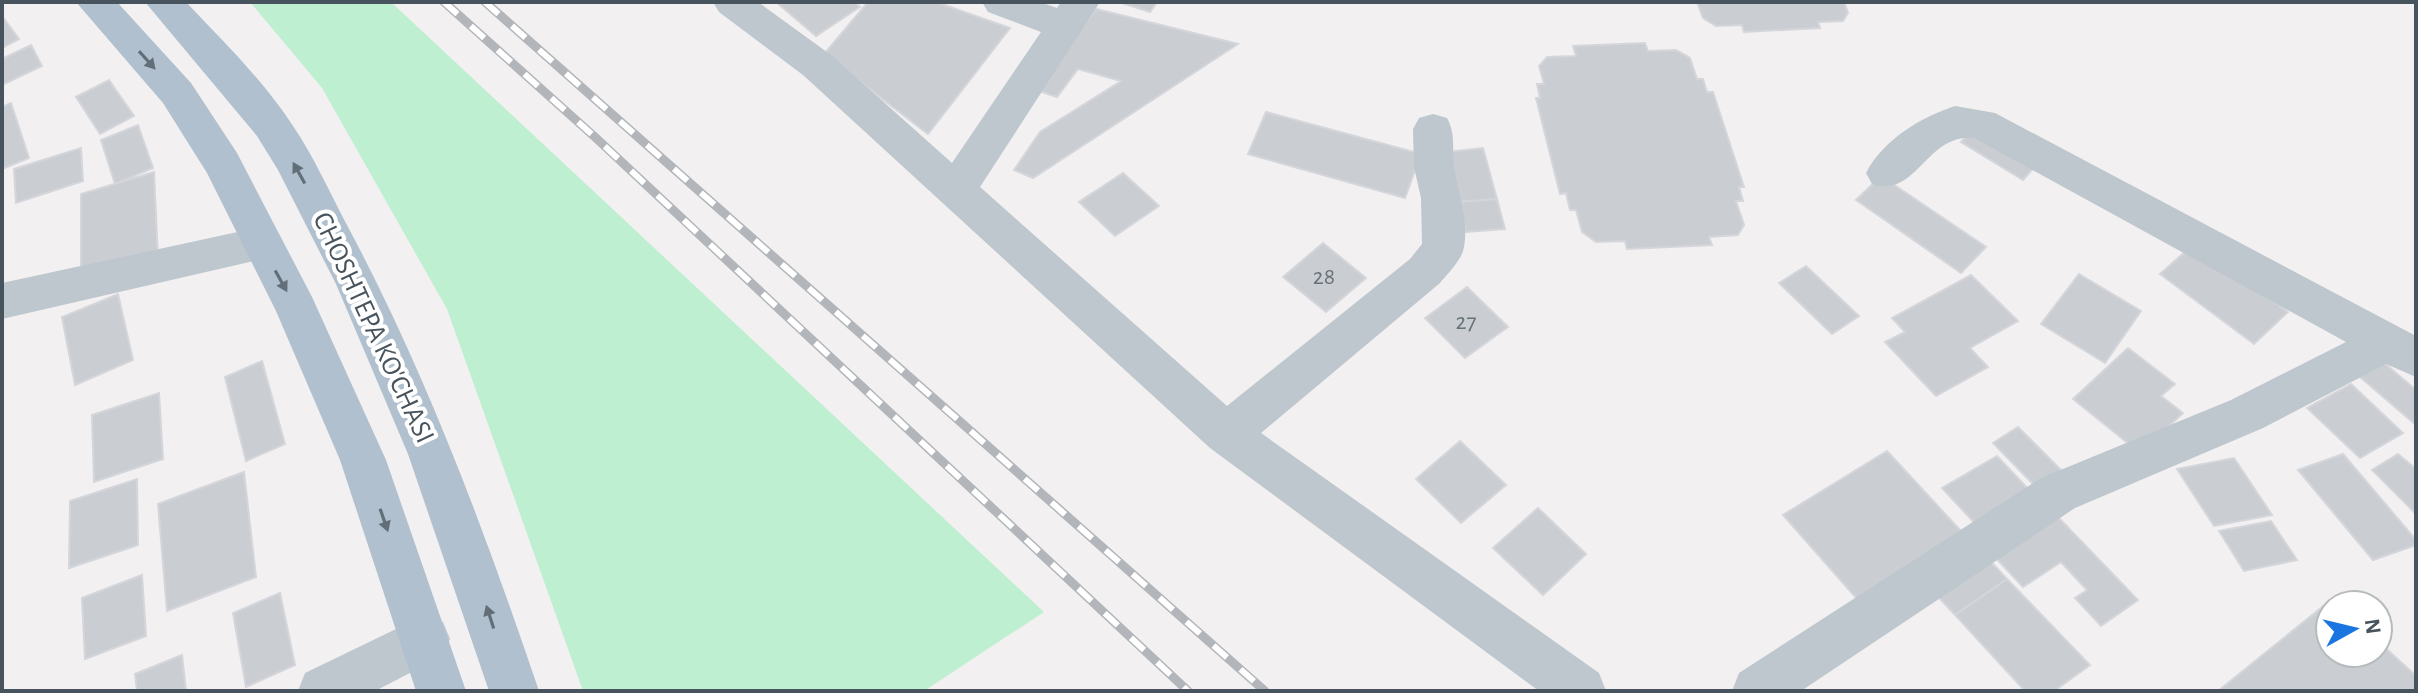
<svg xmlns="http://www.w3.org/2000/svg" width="2418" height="693" font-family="'Alegreya Sans',sans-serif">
  <rect width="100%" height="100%" fill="#f2f0f0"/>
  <path fill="#bfefd1" d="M250,2H391L1044,612L924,691H583L447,309L322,88Z"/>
  <path fill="#cacdd2" stroke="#d4d6db" stroke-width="2" d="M776,2H854L860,7L816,36Z
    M868,2H936L1010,28L928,134L824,54Z
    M1119,2H1157L1150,12Z
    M1697,2H1844L1848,13L1843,21L1818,22L1820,28L1744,32L1742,25L1716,26L1703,18Z
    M1096,9L1238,44L1033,178L1014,170L1040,132L1121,81L1078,69L1057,97L1036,90Z
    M2,16L19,39L2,48Z
    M1645,43L1648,51L1676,50L1690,58L1697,79H1703L1707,92H1713L1744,187H1739L1743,201H1736L1744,225L1738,235L1709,237L1712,245L1627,249L1625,241L1596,242L1582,232L1576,210H1570L1566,193L1560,194L1536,98H1540L1537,84H1544L1539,66L1547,57L1576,56L1573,46Z
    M31,45L42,66L2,85V59Z
    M109,80L134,116L100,134L76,97Z
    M11,103L29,158L2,169V107Z
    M1266,112L1421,154L1405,198L1248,154Z
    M138,125L153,168L115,184L101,140Z
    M1976,126L2038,163L2023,180L1961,142Z
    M81,148L83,181L16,203L14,169Z
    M1483,148L1497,199L1458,202L1446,152Z
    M154,172L158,259L81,282V194Z
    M1123,173L1159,206L1115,236L1079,202Z
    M1881,176L1986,247L1961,273L1856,200Z
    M1497,199L1505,229L1466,232L1458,202Z
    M1323,243L1366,278L1326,312L1283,277Z
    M2194,244L2288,312L2254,344L2160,274Z
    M1806,266L1859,316L1832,334L1779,283Z
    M2079,274L2141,311L2105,363L2041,324Z
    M1971,275L2018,321L1970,348L1988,367L1936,396L1885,342L1905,332L1892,318Z
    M1467,287L1508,327L1465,358L1425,318Z
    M118,294L133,360L75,385L62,317Z
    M2128,348L2175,384L2161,396L2183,413L2140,453L2073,399Z
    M262,361L285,444L246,461L225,377Z
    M2382,361L2416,390V425L2359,376Z
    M2351,384L2403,433L2360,458L2307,408Z
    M159,393L163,459L94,482L92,415Z
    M2018,427L2062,471L2036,487L1993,443Z
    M1460,441L1506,485L1461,523L1416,479Z
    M1887,451L1961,531L1857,599L1783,515Z
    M2343,454L2416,540V545L2373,560L2298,470Z
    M2398,454L2416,469V514L2372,470Z
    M1997,456L2036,497L1982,531L1942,488Z
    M2234,458L2272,515L2214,526L2177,469Z
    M244,472L256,577L167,611L158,504Z
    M137,479L138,545L69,568L70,501Z
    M1538,508L1586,554L1543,595L1493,548Z
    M2056,515L2138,600L2101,626L2075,598L2087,590L2061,562L2023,587L1993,555Z
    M2271,521L2297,560L2244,571L2219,531Z
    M1982,552L2007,579L1955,615L1929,587Z
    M142,575L146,636L85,659L82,598Z
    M2007,579L2090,665L2054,691H2025L1955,615Z
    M280,593L295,665L246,687L233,613Z
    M2332,599L2338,605H2330V653H2378V641L2416,676V691H2218Z
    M182,655L186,691H137L135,674Z"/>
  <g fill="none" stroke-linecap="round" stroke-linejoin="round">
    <path fill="#bec7ce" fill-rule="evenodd" d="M713,2H758L831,55L952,163L1041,32L988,12L982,2H1040L1057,8L1061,2H1100L980,187L1227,406L1410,259L1422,244L1421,198L1414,167L1413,129L1419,118L1433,114L1447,118C1456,134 1452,149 1454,167C1458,193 1469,220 1464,247C1462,260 1448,273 1440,283L1261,433L1599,673L1606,691H1539L1210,448L803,75L719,12Z
      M1955,106L1995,113L2416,336V377L2386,364L2263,428L2075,508L1801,691H1732L1739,673L2041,478L2231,400L2346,342L1974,138C1926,133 1917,199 1872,184L1866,173C1883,140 1921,117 1955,106Z
      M261,227L276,232L282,244L276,256L2,319V283Z
      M425,615L443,622L450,639L443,656L375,691H298L305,673Z"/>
    <path fill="#b0c0ce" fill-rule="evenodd" d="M76,2H117L191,83L237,153L312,297L386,460L466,691H416L340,460L276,311L207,173L163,103Z
      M145,2H186C223,41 263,80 293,126C314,157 330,193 348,227C427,375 485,532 539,691H489L408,454L336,284L278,170L257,136Z"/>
    <g stroke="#b2b5ba" stroke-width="9">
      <path id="rail" d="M444,2L596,138L1188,691
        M485,2L1265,691"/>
    </g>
    <use href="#rail" stroke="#fff" stroke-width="6" stroke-dasharray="18" stroke-linecap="butt"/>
  </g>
  <defs><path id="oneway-solid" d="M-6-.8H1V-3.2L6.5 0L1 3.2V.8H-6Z" transform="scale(2)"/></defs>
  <g fill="#626f79">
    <use href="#oneway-solid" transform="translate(147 60) rotate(48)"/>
    <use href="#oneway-solid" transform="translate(299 173) rotate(-119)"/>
    <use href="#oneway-solid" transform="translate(281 281) rotate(61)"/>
    <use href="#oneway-solid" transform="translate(384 520) rotate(71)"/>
    <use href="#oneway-solid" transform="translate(490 617) rotate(-108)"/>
  </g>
  <g text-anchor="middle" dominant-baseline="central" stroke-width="8" stroke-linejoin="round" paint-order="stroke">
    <g font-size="24" fill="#68727a">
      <text x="1324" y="277">28</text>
      <text x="1466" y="322">27</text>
    </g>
    <g font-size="28" fill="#48545d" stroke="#fff">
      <text transform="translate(373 328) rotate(65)">CHOSHTEPA KO'CHASI</text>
    </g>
  </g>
  <rect width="2418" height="693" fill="none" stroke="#48545d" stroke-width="8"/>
  <g transform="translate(2354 629) rotate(82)"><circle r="38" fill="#ffffff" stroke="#b6bbbe" stroke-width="2"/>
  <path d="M0-6L14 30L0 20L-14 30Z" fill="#1b75e1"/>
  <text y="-12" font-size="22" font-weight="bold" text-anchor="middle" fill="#48545d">N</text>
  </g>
</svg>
